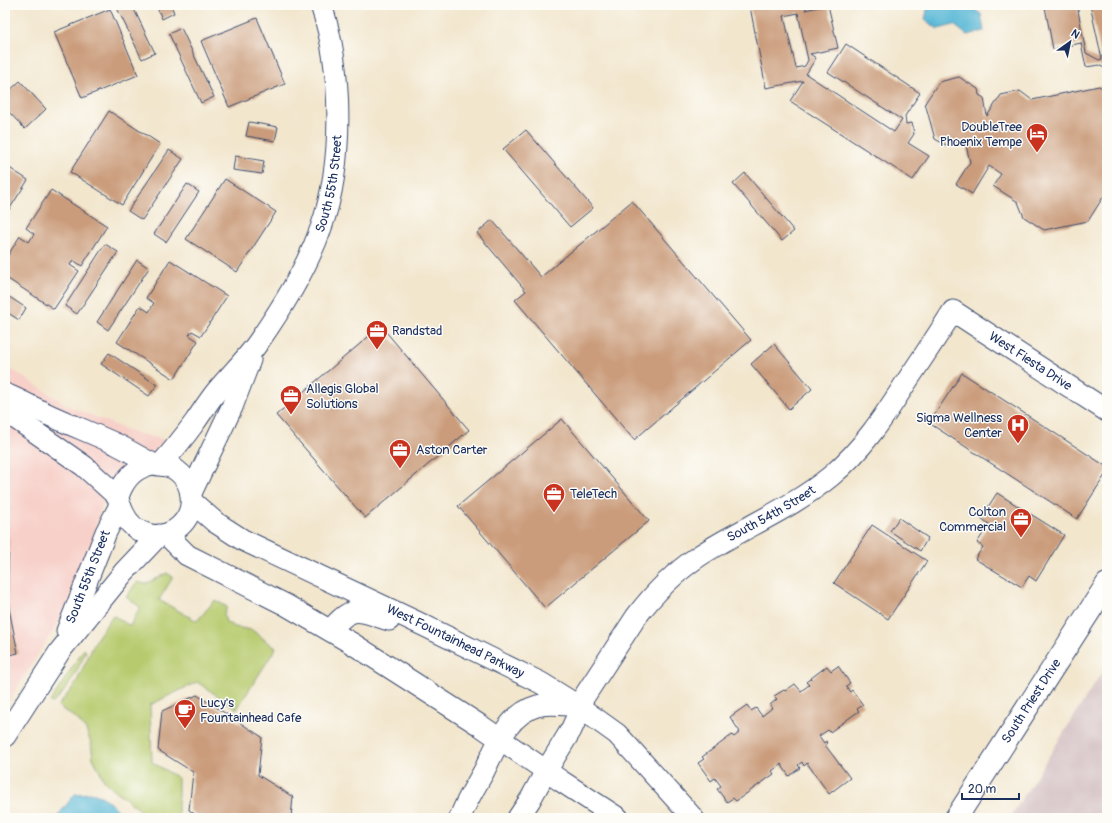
<svg xmlns="http://www.w3.org/2000/svg" width="1112" height="823" font-family="Pangolin,sans-serif">
  <rect width="100%" height="100%" fill="#fdfcf7"/>
  <filter id="ink" filterUnits="userSpaceOnUse"><feTurbulence type="fractalNoise" baseFrequency=".025" numOctaves="2"/><feDisplacementMap in="SourceGraphic" scale="8" xChannelSelector="R" yChannelSelector="G"/><feConvolveMatrix kernelMatrix="1 2 1 2 8 2 1 2 1" color-interpolation-filters="sRGB"/></filter>
  <filter id="wash" filterUnits="userSpaceOnUse"><feTurbulence type="fractalNoise" baseFrequency=".012" numOctaves="4" result="noise"/><feDisplacementMap in="SourceGraphic" scale="16" xChannelSelector="R" yChannelSelector="G"/><feGaussianBlur stdDeviation="0.9" result="paint"/><feColorMatrix in="noise" values="0 0 0 0 0 0 0 0 0 0 0 0 0 0 0 0 0 1.4 0 .05"/><feComposite in="paint" operator="in"/></filter>
  <g filter="url(#wash)">
    <rect width="100%" height="100%" fill="#f2e6cd"/>
    <path fill="#f7d0c9" d="M5,365L68,406L132,432L166,440L103,502L83,572L62,616L5,708Z"/>
    <path fill="#d2bec1" d="M1107,664V818H1010Z"/>
    <path fill="#b7cb6e" stroke="#697d66" d="M167,573L173,577L159,600L197,621L215,600L227,607L224,615L226,622L235,627L252,630L276,648L237,709L197,682L150,705L152,762L178,778V815L182,818H150L105,782L93,758L91,743L86,730L78,720L58,706L76,683L97,638L111,618L114,616L130,626L140,607L126,597L137,582L146,584Z
      M84,649L86,651C78,669 69,689 53,703L50,702Z"/>
    <path fill="#58b8d6" stroke="#3a749a" d="M928,5H967L981,14L984,31L967,35L954,25L938,29L925,20Z
      M92,793L103,797L127,818H56L75,794Z"/>
    <g id="blocks">
      <path fill="#ca9c7c" fill-rule="evenodd" d="M118,5H132L155,53L142,59L116,6Z
        M156,5H171L174,13L162,19Z
        M758,5H793L796,8L804,5H808L805,10L828,5L838,48L810,54L816,58L806,74L894,132L902,120L828,72L846,44L920,93L905,116L906,124L912,123L914,134L908,143L929,156L913,180L790,101L803,81L766,88L750,7ZM798,13L808,60L805,66L796,68L784,16Z
        M1056,5H1077L1086,53L1099,60L1102,59L1090,5H1107V70L1099,65L1086,67L1081,43L1053,49L1045,7Z
        M110,9L138,75L82,98L54,32Z
        M257,18L285,84L229,107L201,41Z
        M181,28L214,97L201,103L169,34Z
        M959,77L978,89L979,95L984,98L987,116L1001,95L1020,91L1032,100L1099,86L1102,88L1107,79V191L1088,221L1044,230L1024,217L1018,202L993,186L1001,174L989,166L972,194L956,184L970,162L965,141L946,145L935,139L925,103L939,82Z
        M20,81L46,109L25,129L5,108V95Z
        M109,111L160,144L122,205L70,172Z
        M249,122L278,127L275,141L246,136Z
        M526,130L593,208L570,227L503,149Z
        M169,150L183,159L142,220L128,211Z
        M235,156L264,161L262,174L233,170Z
        M5,165L28,180L5,216Z
        M745,173L794,231L782,241L733,184Z
        M225,179L276,212L237,272L186,239Z
        M187,184L199,192L166,242L154,234Z
        M51,190L107,226L82,266L73,260L70,265L79,271L54,309L5,277V260L20,236L29,242L34,234L26,228Z
        M632,201L751,340L634,440L515,300L526,291L477,233L492,220L541,277Z
        M105,244L118,252L77,314L65,306Z
        M137,260L149,268L108,330L97,322Z
        M170,260L227,296L201,336L192,331L189,335L198,341L174,379L117,342L140,306L149,312L154,303L146,298Z
        M5,294L26,308L19,320L5,311Z
        M381,326L469,430L365,518L276,415Z
        M774,344L812,389L789,409L751,364Z
        M109,353L157,385L149,396L101,364Z
        M962,373L1107,467V472L1077,519L929,423Z
        M562,419L649,521L545,608L458,506Z
        M997,493L1064,535L1036,581L1029,576L1022,587L975,559L983,547L977,543L989,524L981,518Z
        M899,518L928,538L920,551L890,531Z
        M872,525L927,561L888,619L834,583Z
        M5,530L9,540L7,599L18,653L5,656Z
        M827,666L831,671L838,666L850,683L846,686L850,692L852,690L863,705L857,709L859,711L830,732L828,730L819,736L824,743L826,741L827,744L825,745L850,778L829,794L807,763L804,766L802,762L798,765L800,768L789,776L781,764L772,771L774,774L736,801L733,798L727,802L717,789L721,786L715,778L711,781L698,763L704,759L702,757L732,735L734,737L740,732L730,717L747,705L751,711L756,708L762,716L772,708L770,705L777,699L774,696L784,690L785,691L795,684L801,691L809,685L806,682Z
        M197,695L262,737L258,775L293,797L291,818H200L189,810L193,772L158,750L162,711Z"/>
    </g>
  </g>
  <g filter="url(#ink)">
    <use href="#blocks" fill-opacity="0" stroke="#3b4a6f" stroke-width="1"/>
    <g fill="none" stroke-linecap="round" stroke-linejoin="round">
      <g stroke="#3b4a6f" stroke-width="23">
        <g id="minor">
          <path d="M5,394C20,400 34,408 49,415C71,425 94,434 116,444C128,450 139,457 151,463C158,467 167,463 176,470C183,475 188,482 190,490C193,503 191,516 180,526C161,544 133,535 123,512C121,508 119,503 118,498C118,495 120,492 121,489C128,475 137,467 153,464"/>
          <path d="M5,411L84,466L118,497"/>
          <path id="s1" d="M161,464C173,451 184,437 195,422C202,412 208,402 216,392C229,376 245,361 257,344C282,308 306,270 321,228C344,163 343,70 321,5"/>
          <path d="M191,493L232,407L250,360"/>
          <path id="s2" d="M192,502L215,522L243,540L425,626L541,683L578,706L617,734L693,818"/>
          <path d="M166,534L187,555L286,605L353,644L481,726L561,781L618,818"/>
          <path d="M331,630C352,603 360,611 389,620"/>
          <path id="s3" d="M67,631L106,532L120,505"/>
          <path d="M5,736L60,651L124,572L159,535"/>
          <path d="M460,818C465,802 476,786 484,771C496,747 508,714 537,706C550,702 564,705 577,706"/>
          <path id="s4" d="M518,818L530,800L546,771L571,730L576,719L578,706L636,617C654,593 674,573 699,556C742,528 791,509 831,476C862,450 884,417 905,384C921,360 938,335 953,311L1107,411"/>
        </g>
      </g>
      <g stroke="#3b4a6f" stroke-width="24">
        <g id="major">
          <path id="s5" d="M956,818L1107,584"/>
        </g>
      </g>
      <use href="#minor" stroke="#fff" stroke-width="21"/>
      <use href="#major" stroke="#fff" stroke-width="22"/>
    </g>
  </g>
  <defs>
    <g id="hotel-pin" transform="scale(1.15)"><path d="M0 17L-7.5 6A9.5 9.5 0 1 1 7.5 6Z" fill="#c8321e" stroke="#fdfcf7"/><path d="M-6-4.5h1.5V1H6V5H4.5V3h-9V5H-6ZM-4 0a1.8 1.8 0 1 1 3.6 0ZM.5 0V-2.5h3Q6-2.5 6 0Z" fill="#fff"/></g>
    <g id="office-pin" transform="scale(1.15)"><path d="M0 17L-7.5 6A9.5 9.5 0 1 1 7.5 6Z" fill="#c8321e" stroke="#fdfcf7"/><path d="M-6-3h4V-5.5h4V-3h4V5H-6ZM-1-4.5V-3h2v-1.5ZM-6 0V1H6V0Z" fill="#fff"/></g>
    <g id="hospital-pin" transform="scale(1.15)"><path d="M0 17L-7.5 6A9.5 9.5 0 1 1 7.5 6Z" fill="#c8321e" stroke="#fdfcf7"/><path d="M-5-5h3v3.5h4V-5h3V5h-3V1.5h-4V5h-3Z" fill="#fff"/></g>
    <g id="cafe-pin" transform="scale(1.15)"><path d="M0 17L-7.5 6A9.5 9.5 0 1 1 7.5 6Z" fill="#c8321e" stroke="#fdfcf7"/><path d="M-5.5-4.5H6V0H3Q3 3.5 0 3.5H-2.5Q-5.5 3.5-5.5 0ZM3-3.2v2h1.7v-2ZM-6 4.5H4V6H-6Z" fill="#fff"/></g>
  </defs>
  <g fill-rule="evenodd">
    <use href="#hotel-pin" x="1037" y="134"/>
    <use href="#office-pin" x="377" y="331"/>
    <use href="#office-pin" x="291" y="396"/>
    <use href="#hospital-pin" x="1018" y="425"/>
    <use href="#office-pin" x="400" y="450"/>
    <use href="#office-pin" x="554" y="494"/>
    <use href="#office-pin" x="1021" y="519"/>
    <use href="#cafe-pin" x="185" y="710"/>
  </g>
  <g text-anchor="middle" dominant-baseline="central" stroke-width="3" stroke-linejoin="round" paint-order="stroke">
    <g font-size="13" fill="#1b2f5e" stroke="#fdfcf7" text-anchor="start">
      <text x="1022" y="127" text-anchor="end">DoubleTree<tspan x="1022" dy="15">Phoenix Tempe</tspan></text>
      <text x="392" y="331">Randstad</text>
      <text x="306" y="389">Allegis Global<tspan x="306" dy="15">Solutions</tspan></text>
      <text x="1002" y="418" text-anchor="end">Sigma Wellness<tspan x="1002" dy="15">Center</tspan></text>
      <text x="416" y="450">Aston Carter</text>
      <text x="570" y="494">TeleTech</text>
      <text x="1006" y="512" text-anchor="end">Colton<tspan x="1006" dy="15">Commercial</tspan></text>
      <text x="200" y="703">Lucy's<tspan x="200" dy="15">Fountainhead Cafe</tspan></text>
    </g>
    <g font-size="13" fill="#1b2f5e" stroke="#fdfcf7">
      <text stroke="none"><textPath href="#s1" startOffset="332">South 55th Street</textPath></text>
      <text stroke="none"><textPath href="#s4" startOffset="775">West Fiesta Drive</textPath></text>
      <text stroke="none"><textPath href="#s4" startOffset="406">South 54th Street</textPath></text>
      <text stroke="none"><textPath href="#s3" startOffset="58">South 55th Street</textPath></text>
      <text stroke="none"><textPath href="#s2" startOffset="299">West Fountainhead Parkway</textPath></text>
      <text stroke="none"><textPath href="#s5" startOffset="139">South Priest Drive</textPath></text>
    </g>
  </g>
  <rect width="1112" height="823" fill="none" stroke="#fdfcf7" stroke-width="20"/>
  <g transform="translate(1070 42) rotate(33)" stroke="#fdfcf7" stroke-width="3" paint-order="stroke">
  <path d="M0-3L7 15L0 10L-7 15Z" fill="#1b2f5e"/>
  <text y="-6" font-size="11" font-weight="bold" text-anchor="middle" fill="#1b2f5e">N</text>
  </g>
  <path d="M962 793v6h57v-6" fill="none" stroke="#1b2f5e" stroke-width="2"/>
  <text x="968" y="793" font-size="12" fill="#1b2f5e" stroke="#fdfcf7" stroke-width="3" paint-order="stroke">20 m</text>
</svg>
